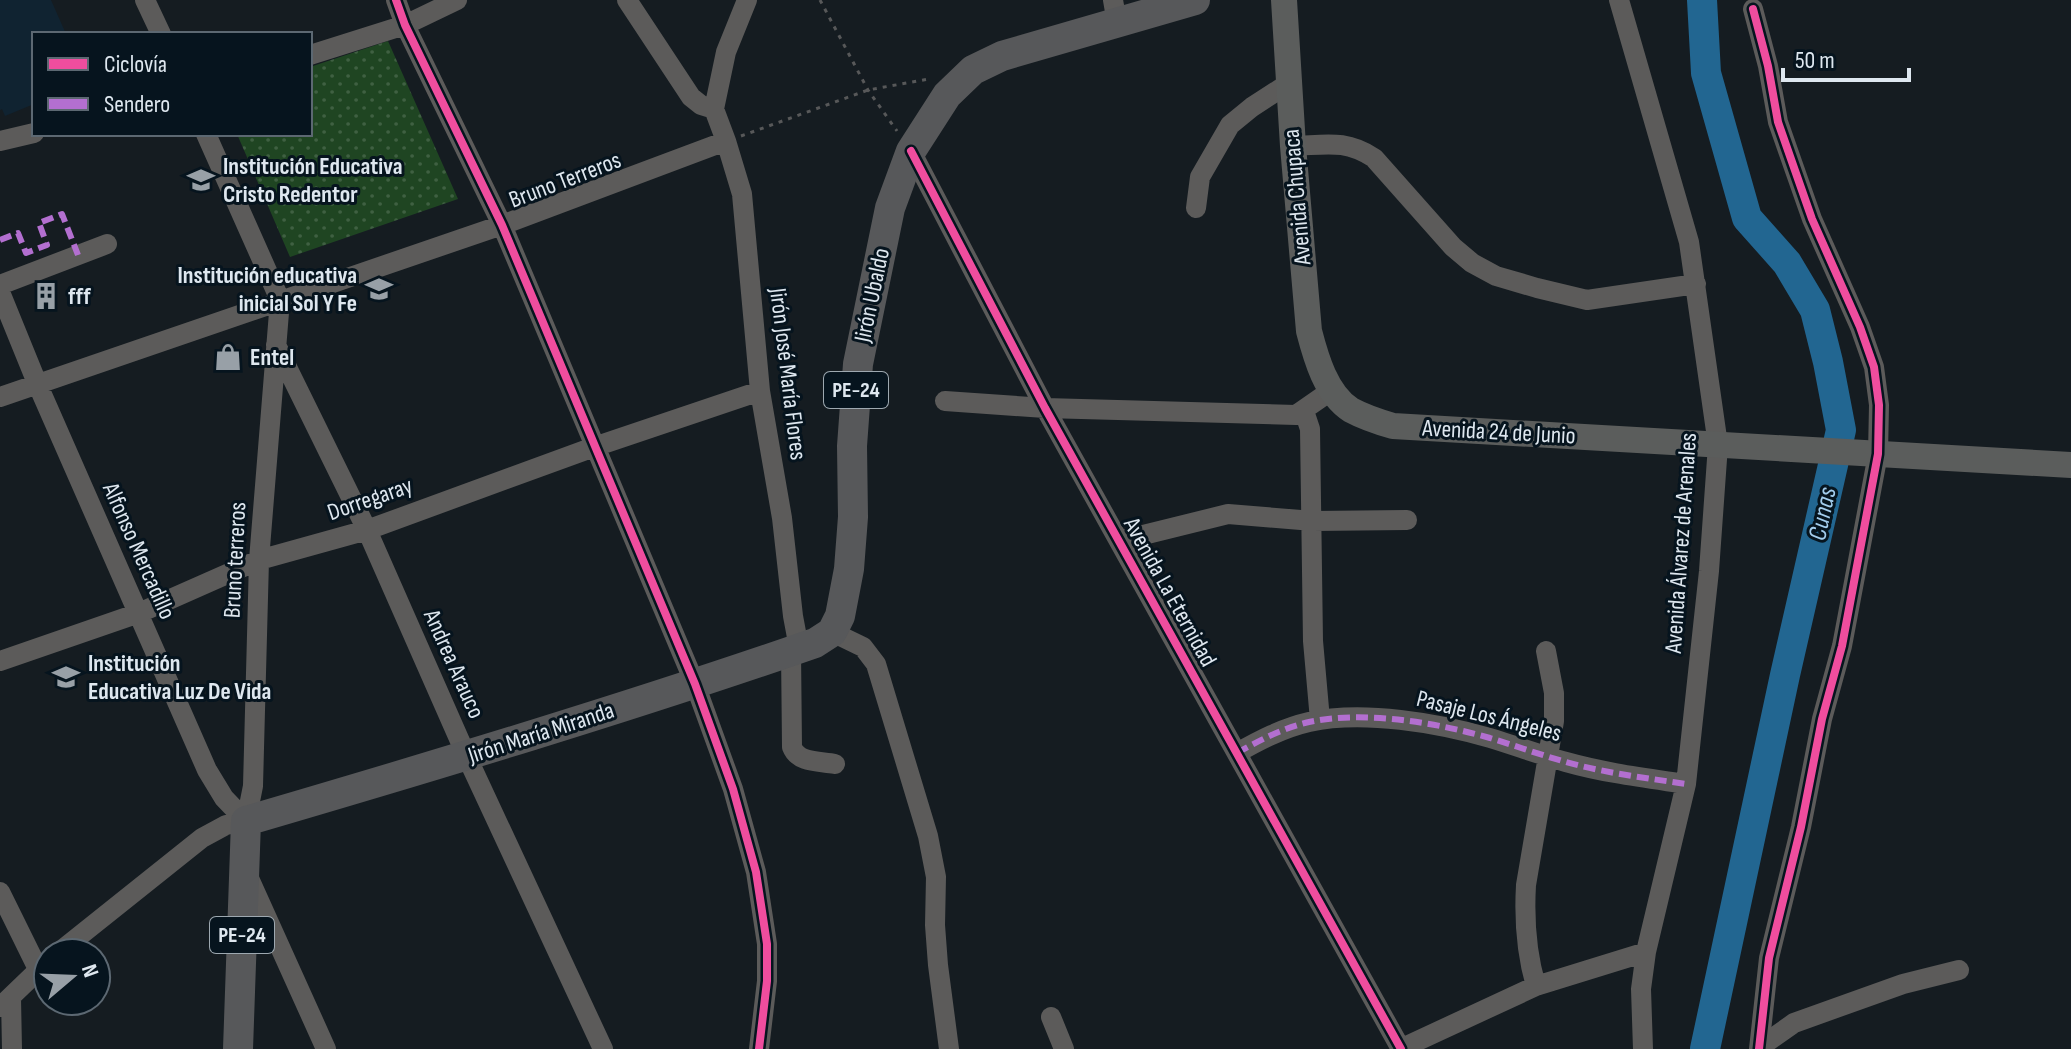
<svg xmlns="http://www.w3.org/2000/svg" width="2071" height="1049" font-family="'Sofia Sans Condensed',sans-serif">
  <defs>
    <pattern id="park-dots" width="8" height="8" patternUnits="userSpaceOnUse" patternTransform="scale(2)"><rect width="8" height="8" fill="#1f4522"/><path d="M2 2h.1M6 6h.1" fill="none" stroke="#3f6042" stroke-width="1.8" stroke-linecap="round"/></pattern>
  </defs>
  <rect width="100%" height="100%" fill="#151c21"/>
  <path fill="#102331" d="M0,0H51L66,34H34V104L5,116L2,109L0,110Z"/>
  <path fill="url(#park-dots)" d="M388,41L458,199L290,257L237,134H310V67Z"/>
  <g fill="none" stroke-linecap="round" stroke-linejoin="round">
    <path stroke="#226691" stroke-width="30" d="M1702,0L1706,73L1747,218L1787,263L1815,310L1828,362L1841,430L1785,675L1705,1049"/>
    <path stroke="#575859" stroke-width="3" stroke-dasharray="4 6" stroke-linecap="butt" d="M820,0L868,90L897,131
      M741,136L868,90L929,79"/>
    <path stroke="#5c5b5a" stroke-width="20" d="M145,0L161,34
      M396,0L405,25L502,225L695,684L733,789L756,872L767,944V981L759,1049
      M627,0L691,97L701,105L714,109
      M747,0L726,52L714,109L726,141L742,194L760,391L782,518L793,616L799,648
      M1113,0L1117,23
      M1619,0L1689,242L1718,445L1709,571L1686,784L1646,952L1641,989L1643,1049
      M1753,9L1768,66L1778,122L1812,219L1860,327L1874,367L1879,405L1878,454L1842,646L1822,719L1801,827L1769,958L1759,1049
      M310,55L405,25L457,0
      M206,134L280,300L259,560L253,786L246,821
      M0,141L34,133
      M1293,146C1326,145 1345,139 1374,158L1453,247L1472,263L1496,276L1537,288L1587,300L1696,284
      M911,151L1045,408L1401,1049
      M1196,208L1200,177L1230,125L1252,107L1289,83
      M0,285L107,244
      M0,292L37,383L207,770L224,798L246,821
      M276,345L367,530L467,757L603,1049
      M0,397L502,225L726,141
      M945,401L1045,408L1296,415L1332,390
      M1304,411L1310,429L1313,641L1320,720
      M1119,541L1228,514L1313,521L1407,520
      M832,632L863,647L876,664L928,836L936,877L935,925L938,965L949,1049
      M791,651L792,747C798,763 819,761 835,764
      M0,661L139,613L259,560L367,530L594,447L760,391
      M1237,753C1260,740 1283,728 1309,722C1363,710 1438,723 1490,738C1516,746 1541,755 1566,762C1605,773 1646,778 1686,784
      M248,876L326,1049
      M0,892L38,969
      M58,953L202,838L226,825L246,821
      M1536,986C1526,952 1524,920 1526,885L1554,721V693L1546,651
      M11,998L12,1049
      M0,1007L48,961
      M1051,1017L1064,1049
      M1760,1047L1794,1023L1903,984L1959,970
      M1400,1049L1536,986L1646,952"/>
    <path stroke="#5b5d5c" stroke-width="26" d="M1284,0L1293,146L1309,331C1316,358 1326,394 1351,410C1364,417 1379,422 1393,426L2071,465"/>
    <path stroke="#57585a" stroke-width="30" d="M238,1049L246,821C437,765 627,708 815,643L832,632L840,616L849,569L853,517L852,446L858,364L890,208L911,151L947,95L973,70L1002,56L1195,0"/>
    <path stroke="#b36fd0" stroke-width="6" stroke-dasharray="12 6" stroke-linecap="butt" d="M0,240L18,233L26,253L47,245L39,223L62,214L78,255
      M1237,753C1260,740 1283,728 1309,722C1363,710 1438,723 1490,738C1516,746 1541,755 1566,762C1605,773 1646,778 1686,784"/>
    <g stroke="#06141e" stroke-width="13">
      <path id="cycleway" d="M396,0L405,25L502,225L695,684L733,789L756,872L767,944V981L759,1049
        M1753,9L1768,66L1778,122L1812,219L1860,327L1874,367L1879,405L1878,454L1842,646L1822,719L1801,827L1769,958L1759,1049
        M911,151L1045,408L1401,1049"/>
    </g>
    <use href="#cycleway" stroke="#ef4d9e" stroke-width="8"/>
  </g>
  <defs>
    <g id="school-bare" transform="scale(2.16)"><path d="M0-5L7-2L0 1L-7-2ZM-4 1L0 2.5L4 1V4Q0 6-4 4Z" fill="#98a0a7" stroke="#06141e" stroke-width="2.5" paint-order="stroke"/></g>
    <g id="building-bare" transform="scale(2.16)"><path d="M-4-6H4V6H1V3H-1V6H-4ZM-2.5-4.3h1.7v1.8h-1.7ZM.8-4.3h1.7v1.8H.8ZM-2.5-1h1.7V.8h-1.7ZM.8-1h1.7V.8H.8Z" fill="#98a0a7" stroke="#06141e" stroke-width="2.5" paint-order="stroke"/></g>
    <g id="shop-bare" transform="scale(2.16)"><path d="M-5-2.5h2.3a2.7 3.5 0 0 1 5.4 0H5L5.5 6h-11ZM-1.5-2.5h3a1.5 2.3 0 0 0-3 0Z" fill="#98a0a7" stroke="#06141e" stroke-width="2.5" paint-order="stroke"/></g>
  </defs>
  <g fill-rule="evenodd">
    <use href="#school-bare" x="201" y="180"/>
    <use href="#school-bare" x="379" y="289"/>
    <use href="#building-bare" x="46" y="296"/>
    <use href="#shop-bare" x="228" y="357"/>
    <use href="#school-bare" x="66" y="677"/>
  </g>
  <g text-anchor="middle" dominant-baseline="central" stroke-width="6" stroke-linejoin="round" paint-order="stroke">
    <g fill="#06141e" stroke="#9da8b0" stroke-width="2">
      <rect x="824" y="372" width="64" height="36" rx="6"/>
      <rect x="210" y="917" width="64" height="36" rx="6"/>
    </g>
    <g font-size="22" font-weight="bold" fill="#dee7ef">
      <text x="856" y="390">PE-24</text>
      <text x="242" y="935">PE-24</text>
    </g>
    <g font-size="24" font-weight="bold" fill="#dee7ef" stroke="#06141e" text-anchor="start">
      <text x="223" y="166">Institución Educativa<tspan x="223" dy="28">Cristo Redentor</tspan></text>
      <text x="357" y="275" text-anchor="end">Institución educativa<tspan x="357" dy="28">inicial Sol Y Fe</tspan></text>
      <text x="68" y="296">fff</text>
      <text x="250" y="357">Entel</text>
      <text x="88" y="663">Institución<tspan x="88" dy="28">Educativa Luz De Vida</tspan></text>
    </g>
    <g font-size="24" fill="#dee7ef" stroke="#06141e">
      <text transform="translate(565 180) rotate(-21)">Bruno Terreros</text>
      <text transform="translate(1297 197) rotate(-95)">Avenida Chupaca</text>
      <text transform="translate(872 295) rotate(-78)">Jirón Ubaldo</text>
      <text transform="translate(788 374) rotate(83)">Jirón José María Flores</text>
      <text transform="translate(1499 432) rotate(3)">Avenida 24 de Junio</text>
      <text transform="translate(370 499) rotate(-19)">Dorregaray</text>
      <text transform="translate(1681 543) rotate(-86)">Avenida Álvarez de Arenales</text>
      <text transform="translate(139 551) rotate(66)">Alfonso Mercadillo</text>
      <text transform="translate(235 560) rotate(-87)">Bruno terreros</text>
      <text transform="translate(1170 592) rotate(61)">Avenida La Eternidad</text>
      <text transform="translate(454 664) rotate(66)">Andrea Arauco</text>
      <text transform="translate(1489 716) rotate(14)">Pasaje Los Ángeles</text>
      <text transform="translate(541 733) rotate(-18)">Jirón María Miranda</text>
    </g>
    <g font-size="26" font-style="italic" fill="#a3cded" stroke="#06141e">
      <text transform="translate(1823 514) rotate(-78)">Cunas</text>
    </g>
  </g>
  <rect x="32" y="32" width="280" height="104" fill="#06141e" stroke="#5c6872" stroke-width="2"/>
  <rect x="48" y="58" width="40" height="12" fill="#ef4d9e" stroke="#5c6872" stroke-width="2"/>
  <text x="104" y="72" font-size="24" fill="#dee7ef">Ciclovía</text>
  <rect x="48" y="98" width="40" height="12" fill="#b36fd0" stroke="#5c6872" stroke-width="2"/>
  <text x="104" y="112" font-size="24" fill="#dee7ef">Sendero</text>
  <g transform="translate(72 977) rotate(71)"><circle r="38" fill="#06141e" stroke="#5c6872" stroke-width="2"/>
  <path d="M0-6L14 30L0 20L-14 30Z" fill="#98a0a7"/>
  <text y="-12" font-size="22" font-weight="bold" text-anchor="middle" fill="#dee7ef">N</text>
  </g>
  <path d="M1783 68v12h126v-12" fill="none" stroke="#dee7ef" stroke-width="4"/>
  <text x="1795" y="68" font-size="24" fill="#dee7ef" stroke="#06141e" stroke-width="6" paint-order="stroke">50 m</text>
</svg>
